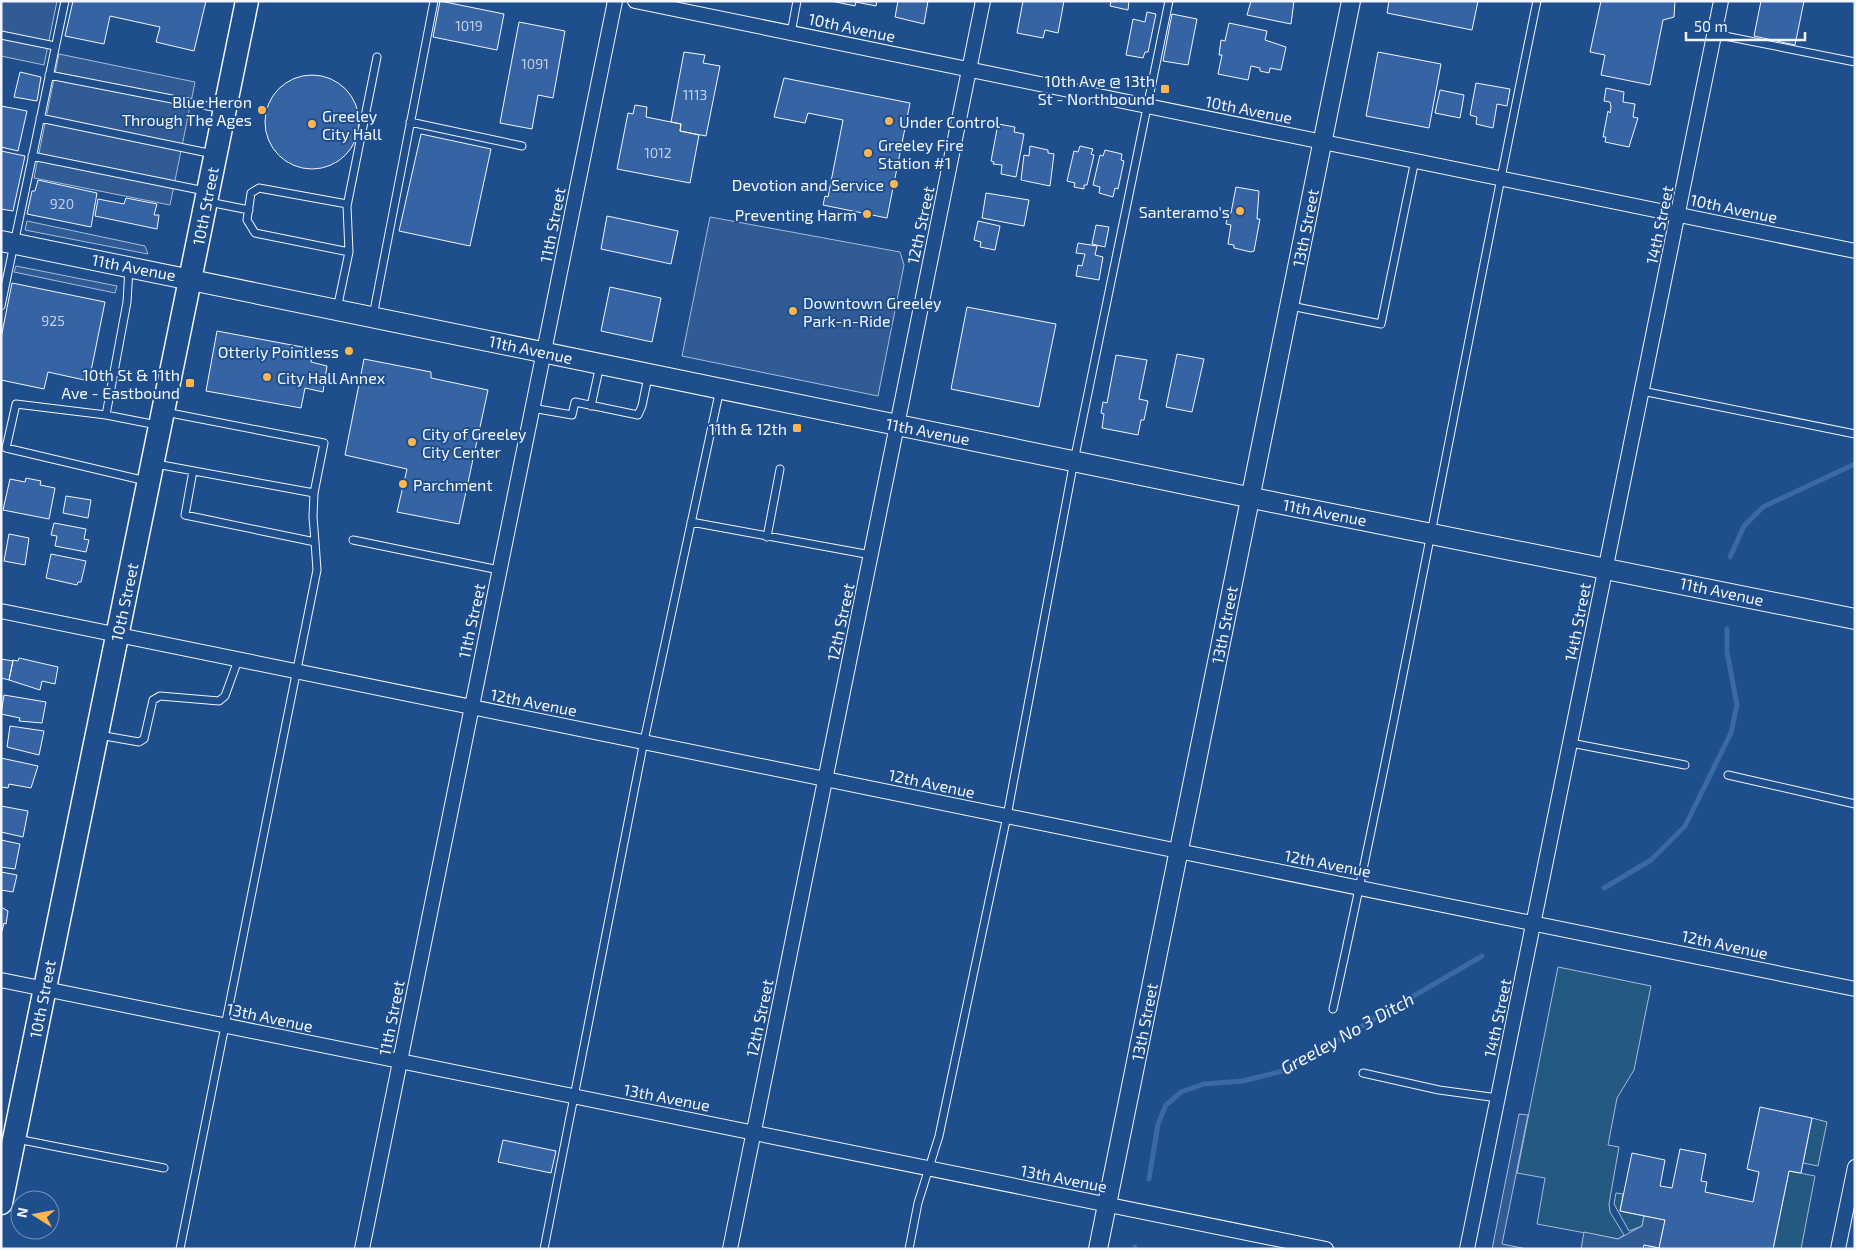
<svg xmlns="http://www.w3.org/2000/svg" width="1856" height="1250" font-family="'Exo 2',sans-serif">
  <rect width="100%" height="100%" fill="#1f4e8c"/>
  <path fill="#245a82" stroke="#a8bbd7" d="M1558,967L1651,986L1634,1070L1617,1098L1608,1145L1619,1147L1609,1204L1610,1212L1624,1235L1618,1239L1537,1224L1545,1178L1517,1173Z
    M1812,1118L1827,1122L1818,1166L1803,1163Z
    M1789,1171L1815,1176L1801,1249H1773Z
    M1616,1193L1623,1194L1620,1211L1644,1216L1642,1226L1629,1231L1614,1204Z"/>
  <path fill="#305b95" stroke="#a8bbd7" d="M1,1H57L44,65L1,56Z
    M59,54L195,82L170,205L34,178Z
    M710,217L900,252L904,265L878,396L682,356Z
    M27,221L145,246L148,254L25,230Z
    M16,266L117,286L115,293L14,272Z
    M1519,1114L1528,1115L1502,1244L1527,1249H1492Z
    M1644,1216L1665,1220L1659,1248L1644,1245L1643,1249H1581L1584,1232L1618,1239L1642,1226Z"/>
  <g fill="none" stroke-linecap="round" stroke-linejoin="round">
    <path stroke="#3b69a3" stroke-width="5" d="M1730,557L1744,526L1763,507L1855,464
      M1604,888L1651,860L1685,826L1731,733L1737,705L1727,652V629
      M1149,1179L1158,1124L1166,1105L1181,1092L1204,1084L1243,1081L1287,1070L1482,956
      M1135,1249V1247"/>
  </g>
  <path fill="#3563a3" stroke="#f2f6ff" d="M73,1H206L194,51L156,42L160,27L110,16L104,44L65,36Z
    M440,1L504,14L497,50L433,37Z
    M831,1H877L876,6L856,2L855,6Z
    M898,1H928L924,24L895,17Z
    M1023,1H1064L1058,33L1045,30L1043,38L1017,33Z
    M1111,1H1129L1128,10L1110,6Z
    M1251,1H1294L1291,24L1247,15Z
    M1389,1H1478L1472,30L1387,13Z
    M1601,1H1675L1674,17L1663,20L1650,85L1601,75L1605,55L1590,52Z
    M1761,1H1804L1795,45L1754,36Z
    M1147,12L1156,14L1148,52H1145L1143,58L1126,55L1133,19L1145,22Z
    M1172,14L1197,19L1188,65L1163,61Z
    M519,22L565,31L553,98L538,95L532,129L500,123Z
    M1229,23L1267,31L1265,40L1286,47L1281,70L1270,68L1269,73L1260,71V68L1251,66L1248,80L1218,74L1222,55H1219L1221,40L1225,41Z
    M684,52L705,55L703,63L720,66L706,136L680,131L681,124L671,122Z
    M1378,52L1441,64L1429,128L1366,116Z
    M20,72L41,77L37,101L14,97Z
    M265 122a47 47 0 1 1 94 0a47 47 0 1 1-94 0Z
    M784,78L910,103L887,218L823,205L825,196L828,197L843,120L808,113L805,123L774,117Z
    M1476,83L1510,89L1507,106L1497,104L1493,128L1476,124L1477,117L1470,115Z
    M1606,88L1624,92L1623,102L1635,104L1633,117L1638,118L1629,147L1605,142L1606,137H1603L1608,111L1610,113L1611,107L1610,102L1604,101Z
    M1440,90L1464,95L1460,118L1435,113Z
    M635,105L647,107L646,117L681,124L680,131L699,135L690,183L617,169L628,113L633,114Z
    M1,106L27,111L18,151L1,147Z
    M998,124L1015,127L1014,132L1024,134L1016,177L1001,174L1002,165L993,164L994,162L991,161Z
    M421,134L491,149L470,246L399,231Z
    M1030,146L1048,150V153L1054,154L1050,186L1021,180L1024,155L1029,156Z
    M1080,146L1093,149L1091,154L1094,155L1087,185H1084V189L1074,187L1075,183L1067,181L1074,151L1078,152Z
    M1105,150L1122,154L1121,160L1124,161L1118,189L1115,188L1113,197L1099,193L1100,187L1093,185L1100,155L1103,156Z
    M1,151L25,156L13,211L1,209Z
    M38,180L97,193L91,227L27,214L32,191H35Z
    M1236,187L1259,191L1257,219H1260L1254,251L1251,252L1234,248V245L1228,244L1231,225L1226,224L1228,213H1231Z
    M986,193L1029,200L1024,226L982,218Z
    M126,198L157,204L154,215H159L157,229L95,216L98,199L124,204Z
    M607,216L678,231L671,264L601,249Z
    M978,221L1000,226L995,250L980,247L981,242L974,240Z
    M1096,225L1109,227L1105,247L1092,244Z
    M1078,243L1097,246L1095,255L1103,257L1099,280L1076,276L1078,265L1082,266L1085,254L1076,253Z
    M12,283L105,302L89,381L48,372L44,389L1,380V338Z
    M610,287L661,298L652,342L601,331Z
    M967,307L1056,324L1039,407L951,389Z
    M217,331L313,349L311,362L327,366L323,392L305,388L301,408L206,391Z
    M1177,354L1204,359L1192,412L1166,407Z
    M1116,355L1147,360L1139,399L1148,401L1144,420H1141L1138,435L1102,428L1104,414L1101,413L1103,402L1107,403Z
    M364,359L431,372V378L488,390L459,524L397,512L407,469L345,455Z
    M26,478L41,481L40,485L55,488L49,519L3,510L10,479L25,482Z
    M66,496L91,500L88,518L63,513Z
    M54,523L86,529L84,539L89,540L86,552L55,546L57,536L51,535Z
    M9,534L29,538L25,565L4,561Z
    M51,554L86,561L81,582H78L77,585L46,578Z
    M19,658L58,667L55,684L42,681L40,690L9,680L13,660L18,661Z
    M1,659L13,661L9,680L1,678Z
    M4,695L46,702L42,723L19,721L20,718L1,714Z
    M10,726L44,731L39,755L7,747Z
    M1,758L38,766L31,788L9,784L8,788L1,787Z
    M1,806L28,811L23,837L1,832Z
    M1,840L20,844L15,869L1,867Z
    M1,872L17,875L13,892L1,890Z
    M1,907L8,911L6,924L4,923L2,931Z
    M1760,1107L1812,1118L1801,1173L1789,1171L1773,1249H1643L1644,1245L1659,1248L1665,1220L1620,1211L1632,1153L1665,1160L1660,1186L1672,1188L1680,1149L1706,1154L1701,1181L1707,1182L1705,1192L1753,1202L1759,1172L1747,1169Z
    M503,1140L556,1151L551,1173L498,1162Z"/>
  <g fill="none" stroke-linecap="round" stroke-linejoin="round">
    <g stroke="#f2f6ff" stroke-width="9">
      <path id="service" d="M791,33L797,1
        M1715,34L1855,62
        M1,35L55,46
        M49,75L223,109
        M40,118L213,154
        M410,122L522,146
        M32,156L205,191
        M209,202L249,210
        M347,204L259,188L251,193L247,220L255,233L349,252
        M1,306L65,1
        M1291,306L1381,324L1415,160
        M337,309L349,252L347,206L377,57
        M373,316L434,1
        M1642,391L1855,434
        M591,406L600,365
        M532,408L572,415L575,402L638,415L642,406L648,377
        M165,412L324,443L314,493
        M106,415L127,302L129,268
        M156,464L314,493L313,517L315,542
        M146,481L6,448L16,404L106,415L157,425
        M691,522L871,555
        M767,537L780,469
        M353,540L499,570
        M99,735L139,742L144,739L153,700L160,696L219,701L225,696L238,660
        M1571,743L1685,765
        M1728,775L1855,804
        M1333,1009C1407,674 1467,337 1537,1
        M1363,1073L1439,1090L1498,1098
        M17,1139L164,1168
        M180,1249L317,570L315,542L185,515L193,471
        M544,1249L644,741L720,389
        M909,1249L918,1203L939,1136L1007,816L1074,461L1169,1"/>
    </g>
    <g stroke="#f2f6ff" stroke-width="16">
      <path id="minor" d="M635,1L1855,251
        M1,611L1855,989
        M1,980L1326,1249
        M362,1249L615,1
        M730,1249L983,1
        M1467,1249L1721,1
        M1838,1249L1855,1167"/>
    </g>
    <g stroke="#f2f6ff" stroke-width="20">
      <path id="tertiary" d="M1098,1249L1351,1"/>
    </g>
    <g stroke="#f2f6ff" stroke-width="22">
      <path id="secondary" d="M1,241L1282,504L1855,619"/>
    </g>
    <g stroke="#f2f6ff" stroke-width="25">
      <path id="primary" d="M1,1203L247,1"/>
    </g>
    <use href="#service" stroke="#1f4e8c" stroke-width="7"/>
    <use href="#minor" stroke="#1f4e8c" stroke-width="14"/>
    <use href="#tertiary" stroke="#1f4e8c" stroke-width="18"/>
    <use href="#secondary" stroke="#1f4e8c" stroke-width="20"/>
    <use href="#primary" stroke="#1f4e8c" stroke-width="22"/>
  </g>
  <g fill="#ffb74d" stroke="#1f4e8c" stroke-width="2">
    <rect x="1160" y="84" width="10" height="10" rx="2.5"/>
    <circle cx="262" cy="110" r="5"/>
    <circle cx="889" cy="121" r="5"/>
    <circle cx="312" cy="124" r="5"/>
    <circle cx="868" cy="153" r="5"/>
    <circle cx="894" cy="184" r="5"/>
    <circle cx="1240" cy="211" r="5"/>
    <circle cx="867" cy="214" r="5"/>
    <circle cx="793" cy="311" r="5"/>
    <circle cx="349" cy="351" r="5"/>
    <circle cx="267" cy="377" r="5"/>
    <rect x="185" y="378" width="10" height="10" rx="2.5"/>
    <rect x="792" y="423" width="10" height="10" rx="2.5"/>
    <circle cx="412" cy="442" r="5"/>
    <circle cx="403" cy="484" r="5"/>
  </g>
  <g text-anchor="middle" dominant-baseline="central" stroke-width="4" stroke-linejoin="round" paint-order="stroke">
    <g font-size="14" fill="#c3d1e8">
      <text x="469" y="25">1019</text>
      <text x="535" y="63">1091</text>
      <text x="695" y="94">1113</text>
      <text x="658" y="152">1012</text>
      <text x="62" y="203">920</text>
      <text x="53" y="320">925</text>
    </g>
    <g font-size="16" fill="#f2f6ff" stroke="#1f4e8c">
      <text transform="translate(852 27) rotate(12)">10th Avenue</text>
      <text transform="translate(1249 109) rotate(11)">10th Avenue</text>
      <text transform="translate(205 206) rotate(-79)">10th Street</text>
      <text transform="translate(1734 208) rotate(12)">10th Avenue</text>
      <text transform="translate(552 225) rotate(-79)">11th Street</text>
      <text transform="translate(920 225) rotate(-78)">12th Street</text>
      <text transform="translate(1659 225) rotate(-78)">14th Street</text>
      <text transform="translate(1305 228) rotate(-79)">13th Street</text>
      <text transform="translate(134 267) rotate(11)">11th Avenue</text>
      <text transform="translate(531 349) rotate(12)">11th Avenue</text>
      <text transform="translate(928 431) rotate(11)">11th Avenue</text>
      <text transform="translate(1325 512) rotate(11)">11th Avenue</text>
      <text transform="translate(1722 591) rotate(12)">11th Avenue</text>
      <text transform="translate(124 602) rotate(-78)">10th Street</text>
      <text transform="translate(471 621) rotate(-78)">11th Street</text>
      <text transform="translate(840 622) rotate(-78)">12th Street</text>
      <text transform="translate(1577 622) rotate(-79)">14th Street</text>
      <text transform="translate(1224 625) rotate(-79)">13th Street</text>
      <text transform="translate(534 702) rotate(11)">12th Avenue</text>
      <text transform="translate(932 783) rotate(12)">12th Avenue</text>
      <text transform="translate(1328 863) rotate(11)">12th Avenue</text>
      <text transform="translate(1725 944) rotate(12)">12th Avenue</text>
      <text transform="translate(42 999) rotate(-79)">10th Street</text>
      <text transform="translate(270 1017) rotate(12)">13th Avenue</text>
      <text transform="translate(391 1018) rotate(-79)">11th Street</text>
      <text transform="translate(759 1018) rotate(-78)">12th Street</text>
      <text transform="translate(1497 1018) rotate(-78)">14th Street</text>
      <text transform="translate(1144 1022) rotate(-79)">13th Street</text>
      <text transform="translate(667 1097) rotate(11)">13th Avenue</text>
      <text transform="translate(1064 1178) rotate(11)">13th Avenue</text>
    </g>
    <g font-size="16" fill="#f2f6ff" stroke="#1f4e8c" text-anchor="end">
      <text x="1155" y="80">10th Ave @ 13th<tspan x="1155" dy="18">St - Northbound</tspan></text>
      <text x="252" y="101">Blue Heron<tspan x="252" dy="18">Through The Ages</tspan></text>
      <text x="322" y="115" text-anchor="start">Greeley<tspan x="322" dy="18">City Hall</tspan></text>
      <text x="899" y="121" text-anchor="start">Under Control</text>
      <text x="878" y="144" text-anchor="start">Greeley Fire<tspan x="878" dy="18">Station #1</tspan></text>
      <text x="884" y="184">Devotion and Service</text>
      <text x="1230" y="211">Santeramo's</text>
      <text x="857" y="214">Preventing Harm</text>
      <text x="803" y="302" text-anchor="start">Downtown Greeley<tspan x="803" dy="18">Park-n-Ride</tspan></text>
      <text x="339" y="351">Otterly Pointless</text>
      <text x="180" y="374">10th St &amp; 11th<tspan x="180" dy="18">Ave - Eastbound</tspan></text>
      <text x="277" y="377" text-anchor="start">City Hall Annex</text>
      <text x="787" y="428">11th &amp; 12th</text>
      <text x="422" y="433" text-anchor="start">City of Greeley<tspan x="422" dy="18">City Center</tspan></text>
      <text x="413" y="484" text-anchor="start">Parchment</text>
    </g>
    <g font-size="18" font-style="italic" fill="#f2f6ff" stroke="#1f4e8c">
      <text transform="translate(1347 1033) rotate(-29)">Greeley No 3 Ditch</text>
    </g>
  </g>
  <rect width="1856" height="1250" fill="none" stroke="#f2f6ff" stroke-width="5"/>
  <g transform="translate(35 1215) rotate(281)"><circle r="24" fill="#1f4e8c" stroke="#7391ba"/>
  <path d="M0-4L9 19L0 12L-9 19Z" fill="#ffb74d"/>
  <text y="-8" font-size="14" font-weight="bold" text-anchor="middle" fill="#f2f6ff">N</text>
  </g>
  <path d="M1686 32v8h119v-8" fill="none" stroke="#f2f6ff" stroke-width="2.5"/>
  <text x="1694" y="32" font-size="15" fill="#f2f6ff" stroke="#1f4e8c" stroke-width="4" paint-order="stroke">50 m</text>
</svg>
